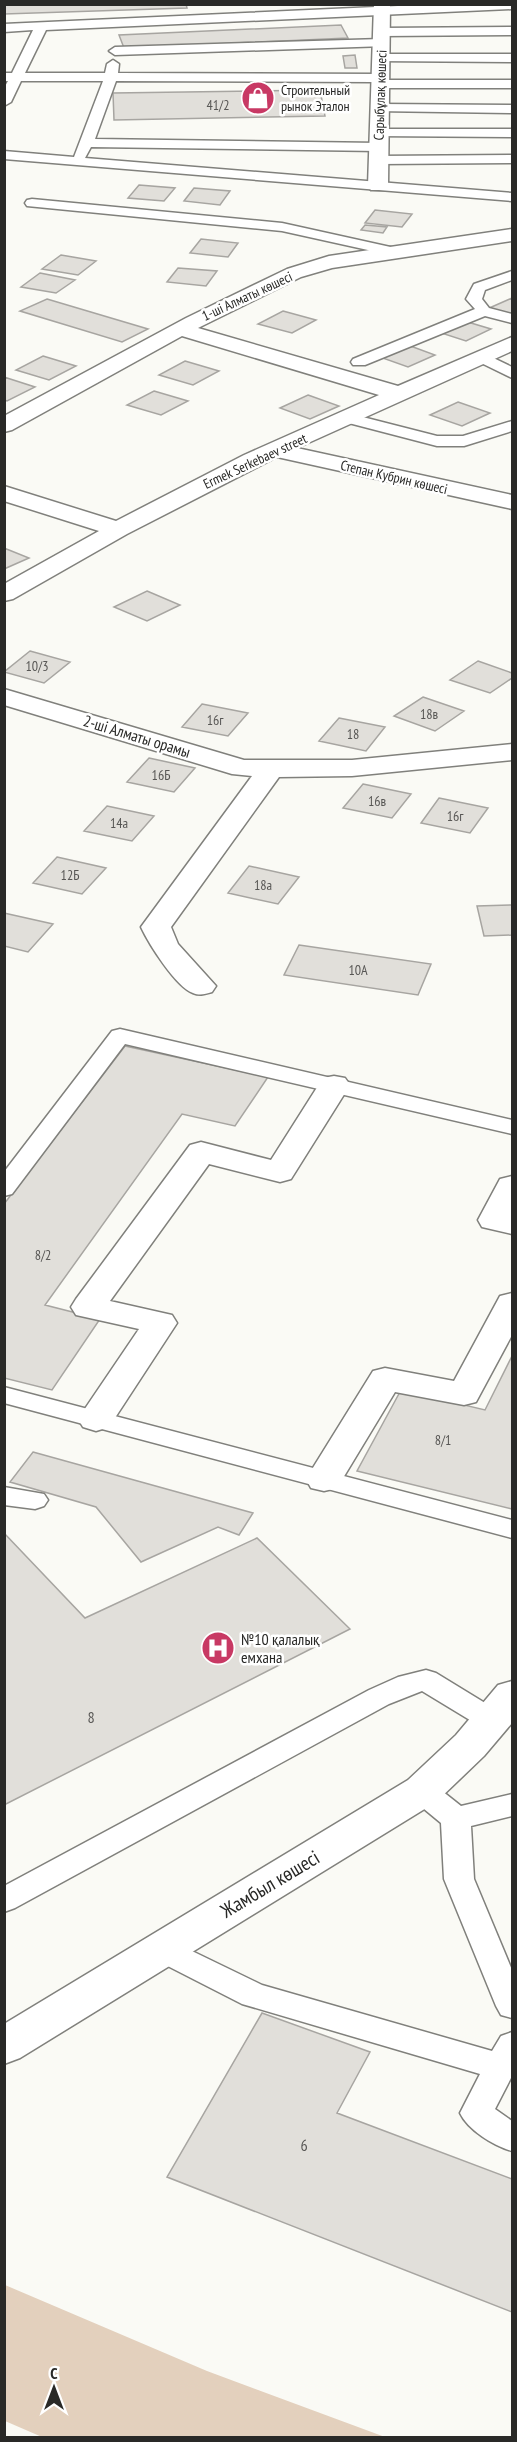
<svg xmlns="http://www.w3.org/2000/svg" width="517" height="2442" font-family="'PT Sans Narrow',sans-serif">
	<rect width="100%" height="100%" fill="#fafaf5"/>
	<path fill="#e3d0bd" d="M5,2285L207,2371L385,2437H42L5,2421Z"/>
	<path fill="#e1dfda" stroke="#a7a5a1" stroke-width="1.5" d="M4,4H186L187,8L4,14Z
		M341,25L348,38L124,48L119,35Z
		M355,55L357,68H345L343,56Z
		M320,90L325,116L114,120L113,93Z
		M139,185L175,188L164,201L128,198Z
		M194,188L230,191L220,205L184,201Z
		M375,210L412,214L402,227L365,223Z
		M365,225L387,227L383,233L361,230Z
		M201,239L238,243L228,257L190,253Z
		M61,255L96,261L78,275L42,269Z
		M178,268L217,271L206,286L167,282Z
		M40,273L75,280L56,293L21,287Z
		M512,298V318L487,309Z
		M47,299L148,329L122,342L20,311Z
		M283,311L316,320L292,333L258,324Z
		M461,320L491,329L466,341L435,331Z
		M405,344L435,355L408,367L377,356Z
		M43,356L76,366L49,380L16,370Z
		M185,361L219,371L193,385L159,375Z
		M4,377L35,387L7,401L4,400Z
		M154,391L188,401L161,415L127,405Z
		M308,395L339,406L310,419L280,408Z
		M458,402L490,413L462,426L430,415Z
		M4,548L29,558L4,569Z
		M147,591L180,605L147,621L114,607Z
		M30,651L70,662L44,683L4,672Z
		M478,661L512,673V678L490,693L450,680Z
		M423,697L464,711L435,731L394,716Z
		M202,704L248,713L228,736L182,727Z
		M339,718L385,727L366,751L319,741Z
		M149,758L195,768L174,792L127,782Z
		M363,784L411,794L392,818L343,808Z
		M439,798L488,808L470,833L421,823Z
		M107,806L154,816L132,841L84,831Z
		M57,857L106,868L82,894L33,883Z
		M249,866L299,877L278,904L228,893Z
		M512,905V935L484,936L477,906Z
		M4,913L53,924L28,952L4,946Z
		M299,945L431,964L418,995L284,975Z
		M125,1046L268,1077L235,1126L182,1114L45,1305L100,1319L52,1390L4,1378V1204Z
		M512,1356V1509L357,1471L401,1390L485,1410Z
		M33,1452L253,1513L239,1535L218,1527L141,1562L96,1507L10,1482Z
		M4,1533L85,1618L257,1538L350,1629L4,1805Z
		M262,2013L370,2052L337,2113L512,2179V2312L167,2177Z"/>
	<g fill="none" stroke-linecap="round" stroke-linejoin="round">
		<g stroke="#80807c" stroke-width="3">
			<path id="service" d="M442,4H512V9L46,30L25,73H105L107,64L113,60L119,64L118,73L380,74L385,75V80H512V88H380L375,87V82L116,81L95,139L379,143L386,147L379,151L91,147L85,158L512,193V201L4,159V151L74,157L103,81H21L11,102L4,106V88L8,81H4V73H12L33,30L4,32V24Z
				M512,27V35L382,36L376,32L382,28Z
				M382,39L388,43L386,46L115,55L109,51L115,47Z
				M381,54H512V62L377,61L375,58L377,55Z
				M380,104L512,105V113L375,111L373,108L375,105Z
				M379,129H512V137L374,136L372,133Z
				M512,155V163L379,164L372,160L379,156Z
				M32,199L282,223L395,248L402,252L395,256L282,231L27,206L25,203L27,200Z
				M512,271V280L485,290L482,299L489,308L512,314V323L485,316L365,365H353L351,362L353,359L475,309L466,299L474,284Z
				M481,352L512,367V378L475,360L473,357Z
				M347,413L437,436H463L512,421V431L464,446H437L341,421L339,418Z
				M120,1029L512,1120V1134L125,1044L12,1194L4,1196V1172L112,1031Z
				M4,1387L512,1520V1538L4,1403Z
				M4,1487L44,1494L48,1500L44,1506L35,1509L4,1505Z
				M426,1670L436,1673L503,1714L507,1721L503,1728L493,1731L483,1728L422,1691L389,1704L15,1908L4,1912V1886L369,1690L398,1677Z
				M422,1780L432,1783L461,1806L512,1794V1816L471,1826L474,1879L512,1970V2018L501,2015L496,2006L444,1879L441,1823L412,1799L407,1791L412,1783Z
				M163,1937L262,1985L492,2051L501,2036L512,2032V2076L495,2109L512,2121V2151C494,2146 468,2130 460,2113L480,2074L242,2004L152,1958L147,1949L152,1940Z"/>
		</g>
		<g stroke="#80807c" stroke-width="3">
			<path id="minor" d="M374,4H390L388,186L385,190H371L368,186Z
				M512,229V241L332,268L301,277L198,328L398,386L512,337V351L297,448L512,495V509L277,457L127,534L13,599L4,601V584L99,531L4,501V486L116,521L244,455L379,395L182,336L12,430L4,432V416L186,318L287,269L329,256Z
				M4,689L244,760H352L512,744V760L352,776L279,777L171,927L178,944L216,986L212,992C205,994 200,996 193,993C176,987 149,944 141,927L252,776L232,774L4,705Z
				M334,1076L345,1078L350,1085L291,1179L280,1182L209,1164L110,1301L172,1315L177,1323L109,1427L96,1431L83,1427L78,1419L139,1329L76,1315L71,1307L76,1299L190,1145L201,1142L271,1160L323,1078Z
				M512,1176V1234L482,1227L478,1220L500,1179Z
				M512,1293V1335L476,1402L464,1405L395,1392L337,1488L324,1491L311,1488L306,1479L373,1371L385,1368L454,1381L500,1296Z
				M512,1681V1723L484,1756L436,1802L20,2058L4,2064V2024L408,1780L456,1735L498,1685Z"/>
		</g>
		<use href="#service" fill="#fff" fill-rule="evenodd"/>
		<use href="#minor" fill="#fff" fill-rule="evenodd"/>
	</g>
	<defs>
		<g id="shop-disc" transform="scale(1.725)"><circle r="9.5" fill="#c83964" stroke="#fff"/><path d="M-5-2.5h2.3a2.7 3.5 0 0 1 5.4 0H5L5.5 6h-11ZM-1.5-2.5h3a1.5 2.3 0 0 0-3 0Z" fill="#fff"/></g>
		<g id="hospital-disc" transform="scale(1.725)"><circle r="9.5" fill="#c83964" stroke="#fff"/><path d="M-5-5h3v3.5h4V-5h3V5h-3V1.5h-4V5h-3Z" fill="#fff"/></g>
	</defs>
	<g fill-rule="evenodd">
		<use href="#shop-disc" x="258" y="98"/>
		<use href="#hospital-disc" x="218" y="1648"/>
	</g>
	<g text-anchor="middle" stroke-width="5" stroke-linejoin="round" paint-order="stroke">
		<g font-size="14" fill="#292927" stroke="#fff" text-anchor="start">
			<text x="281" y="95">Строительный<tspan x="281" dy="16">рынок Эталон</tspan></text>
		</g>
		<g font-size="14" fill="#292927" stroke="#fff">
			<text transform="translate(380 95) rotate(-88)" y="5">Сарыбұлақ көшесі</text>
			<text transform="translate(247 296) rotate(-25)" y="5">1-ші Алматы көшесі</text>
			<text transform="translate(255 461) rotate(-25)" y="5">Ermek Serkebaev street</text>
			<text transform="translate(394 477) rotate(13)" y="5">Степан Кубрин көшесі</text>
		</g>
		<g font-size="14" fill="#575654">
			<text x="218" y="110">41/2</text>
			<text x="37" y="671">10/3</text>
			<text x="429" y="719">18в</text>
			<text x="215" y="725">16г</text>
			<text x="353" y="739">18</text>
			<text x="161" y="780">16Б</text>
			<text x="377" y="806">16в</text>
			<text x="455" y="821">16г</text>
			<text x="119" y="828">14а</text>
			<text x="70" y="880">12Б</text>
			<text x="263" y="890">18а</text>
			<text x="358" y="975">10А</text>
			<text x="43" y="1260">8/2</text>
			<text x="443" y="1445">8/1</text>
		</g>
		<g font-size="16" fill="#292927" stroke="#fff">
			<text transform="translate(137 736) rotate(17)" y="6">2-ші Алматы орамы</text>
		</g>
		<g font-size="16" fill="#292927" stroke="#fff" text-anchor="start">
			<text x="241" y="1645">№10 қалалық<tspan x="241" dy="18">емхана</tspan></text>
		</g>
		<g font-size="16" fill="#575654">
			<text x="91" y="1723">8</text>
			<text x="304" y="2151">6</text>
		</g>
		<g font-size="20" fill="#292927" stroke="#fff">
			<text transform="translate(270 1884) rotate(-31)" y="7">Жамбыл көшесі</text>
		</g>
	</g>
	<rect width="517" height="2442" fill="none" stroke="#292927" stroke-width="12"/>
	<g transform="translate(54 2388)" stroke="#ffffff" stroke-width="4.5" paint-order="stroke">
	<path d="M0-4.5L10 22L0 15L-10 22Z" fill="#292927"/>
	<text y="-9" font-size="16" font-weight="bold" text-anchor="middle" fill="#292927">С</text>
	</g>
</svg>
